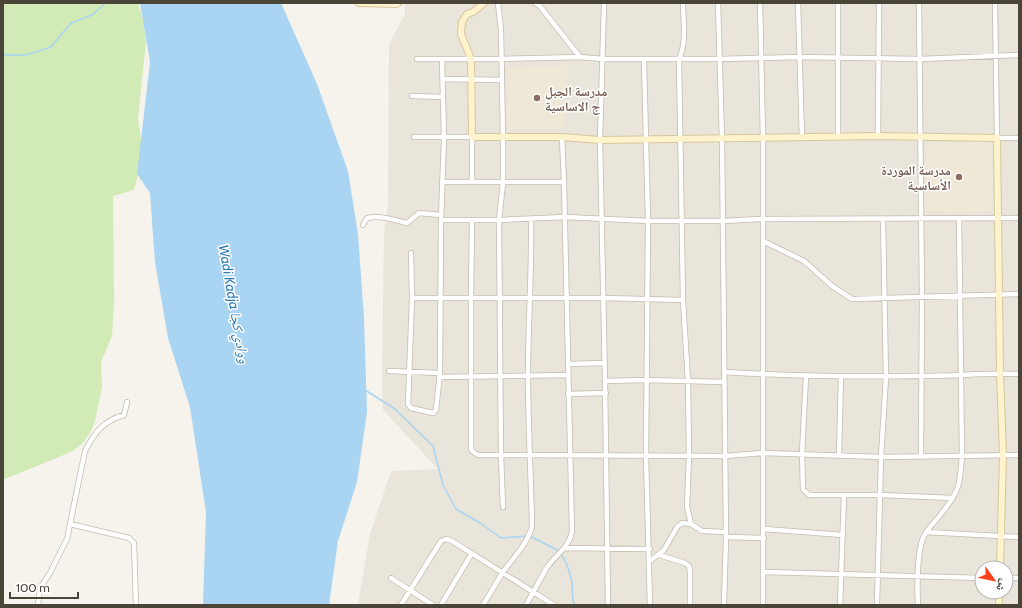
<svg xmlns="http://www.w3.org/2000/svg" width="1022" height="608" font-family="Cabin,'Noto Naskh Arabic',sans-serif">
	<rect width="100%" height="100%" fill="#f6f3ec"/>
	<path fill="#eae5da" fill-rule="evenodd" d="M405,3H1019V605H358L370,534L391,471L438,469L383,410L382,378L384,234L388,205L389,44L405,14ZM982,568H1006V592H982Z"/>
	<path fill="#efe8d6" d="M568,65L564,129H507L508,68Z
		M991,141V211L925,212L927,143Z"/>
	<path fill="#d2eab5" d="M3,3H138L143,20L146,42L138,118L143,154L134,190L113,196L114,300L112,336L101,362L102,387L95,421L92,429L84,442L73,451L3,480Z"/>
	<path fill="#a9d4f2" d="M140,3H281L317,84L348,171L358,234L364,318L367,412L357,482L338,541L329,605H203L206,512L190,407L168,338L155,262L150,193L137,174L150,62Z"/>
	<g fill="none" stroke-linecap="round" stroke-linejoin="round">
		<path stroke="#a9d4f2" stroke-width="1.5" d="M3,55H26L51,47L71,23L92,15L106,3
			M365,390L395,409L433,446L443,485L456,509L480,523L501,538L527,536
			M530,536L559,551
			M561,554C567,563 570,572 572,583C573,590 571,599 575,605"/>
		<g stroke="#c2bbae" stroke-width="6">
			<path id="minor" d="M498,3L501,30L503,137V183L499,220L501,456L503,507
				M535,3L539,5L580,57
				M604,3L600,140L605,381L608,605
				M683,3C683,21 687,42 679,59L683,300L688,381L689,456L687,507L691,524
				M718,3L722,139L726,537L724,605
				M760,3L763,138V605
				M798,3L802,138
				M838,3V137
				M919,3L922,296L921,456
				M995,3L997,138H1019
				M417,59H502L580,57L603,59H719L799,57L920,59L1019,55
				M644,59L648,221L646,456L650,605
				M443,79L502,80
				M412,96L443,97
				M878,136L879,3
				M414,137H472V182
				M442,182H564
				M441,220H499L565,217L648,221H723L760,219L1019,218
				M472,221L471,298V448L472,451L478,455L725,456L763,453L881,457L1019,455
				M363,225L367,218C381,215 394,220 407,223L419,213L441,215
				M763,241L804,261L832,286L852,299L1019,294
				M411,253L412,298L408,404L411,408L433,413L436,410L440,373L441,220L444,137L442,59
				M412,298H603L683,300
				M568,364L605,363
				M389,371L440,373
				M724,372C789,376 854,377 919,376C952,376 985,373 1019,374
				M806,376L802,454L803,489L809,495H880L953,498
				M439,377L568,375
				M605,381L646,380L724,382
				M568,394L606,393
				M839,455L841,376
				M70,524L129,538L134,543L136,605
				M764,529L843,535
				M926,532L1019,537
				M726,537L764,538
				M564,548L650,549
				M659,555L685,563L689,566L690,571V605
				M650,561L664,550L677,527L682,523L691,524L702,531L726,532
				M764,572L982,578
				M391,578L433,605
				M1006,578H1019
				M38,605L40,588L50,573L67,539L85,451C95,432 103,421 124,415L127,402
				M401,605L441,541L446,539L452,541L554,605
				M441,605L472,553
				M483,605C490,594 496,583 503,572C512,559 529,542 532,526C531,476 528,425 528,374C528,322 532,271 531,219
				M526,605C533,593 539,581 546,569C554,556 569,548 572,532L564,182L562,137
				M840,605L844,495
				M877,605L881,457L886,377L883,219
				M918,605C917,588 917,553 923,538C927,529 935,522 941,514C960,491 960,484 962,455L959,218"/>
		</g>
		<g stroke="#d6c79b" stroke-width="8">
			<path id="secondary" d="M359,3L396,4L398,3
				M484,3L473,12L467,14L462,22L461,34L471,59L472,137H562L600,140L878,136L997,138L1000,373L1003,455L1000,568
				M999,605V592"/>
		</g>
		<use href="#minor" stroke="#fff" stroke-width="4.5"/>
		<use href="#secondary" stroke="#fff3cd" stroke-width="6"/>
	</g>
	<g fill="#8d6e63" stroke="#fff" stroke-width="1.5">
		<circle cx="537" cy="98" r="4"/>
		<circle cx="959" cy="177" r="4"/>
	</g>
	<g text-anchor="middle" stroke-width="3" stroke-linejoin="round" paint-order="stroke">
		<g font-size="13" font-weight="bold" fill="#785e54" stroke="#fff" text-anchor="start">
			<text x="545" y="96">مدرسة الجبل<tspan x="545" dy="15">ج الاساسية</tspan></text>
			<text x="951" y="175" text-anchor="end">مدرسة الموردة<tspan x="951" dy="15">الأساسية</tspan></text>
		</g>
		<g font-size="14" font-style="italic" fill="#2e7ab2" stroke="#fff">
			<text transform="translate(234 304) rotate(80)" y="5">Wadi Kadja ووادي كجا</text>
		</g>
	</g>
	<rect width="1022" height="608" fill="none" stroke="#4b4439" stroke-width="8"/>
	<g transform="translate(994 580) rotate(123)"><circle r="19" fill="#ffffff" stroke="#b7b4b0"/>
	<path d="M0-3L7 15L0 10L-7 15Z" fill="#fc3f1d"/>
	<text y="-6" font-size="11" font-weight="bold" text-anchor="middle" fill="#4b4439">ش</text>
	</g>
	<path d="M10 592v6h68v-6" fill="none" stroke="#4b4439" stroke-width="2"/>
	<text x="16" y="592" font-size="12" fill="#4b4439" stroke="#ffffff" stroke-width="3" paint-order="stroke">100 m</text>
</svg>
